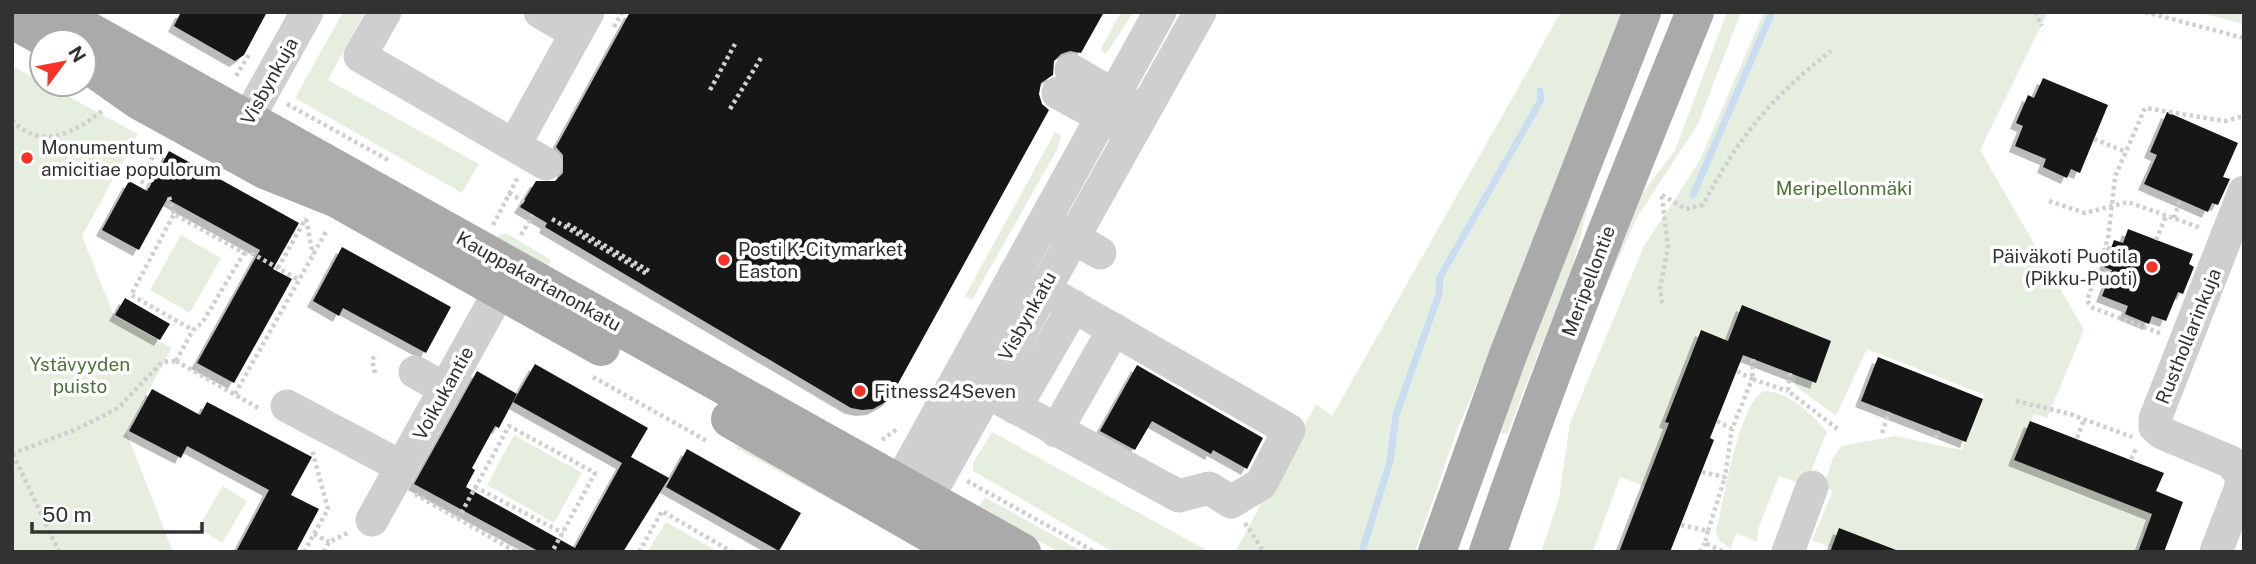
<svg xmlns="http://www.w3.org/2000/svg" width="2256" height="564" font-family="'Public Sans',sans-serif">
	<defs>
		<filter id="shadow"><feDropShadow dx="-6" dy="6" stdDeviation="0" flood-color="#0004"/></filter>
	</defs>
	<rect width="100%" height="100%" fill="#fff"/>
	<path fill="#e6efdf" d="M343,12H365L328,80L479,164L462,193L295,98Z
		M1121,12H1134L1106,54L1100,50Z
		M1561,12H1624L1523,275L1457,430L1415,552H1235L1316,404L1332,416Z
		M1727,12H1741L1698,124L1636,219L1602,296L1642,194L1675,150Z
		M1764,12H2048L1980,150L2084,330L2047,418L2034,414L2014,460L2152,513L2138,552H1872L1839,529L1832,548L1812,540L1833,491L1824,487L1832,460L1841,446L1895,436L1962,450L1985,395L1867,349L1836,416L1794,385L1797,376L1816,383L1831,341L1742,305L1728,341L1700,331L1665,421L1669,423L1645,486L1620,477L1593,552H1541L1559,498L1570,423L1644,246L1699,162Z
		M2196,12H2244V24Z
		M12,66L138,134L82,236L114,316L172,348L126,431L173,552H12Z
		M1055,132L1061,135L1058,148L972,300L965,296Z
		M1593,188L1573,265L1507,434H1501L1516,378Z
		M506,233L551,260L545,276L493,246L498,236Z
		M181,235L221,258L190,313L150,290Z
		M1763,391C1789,391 1811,413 1827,432L1805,485L1779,476L1758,529L1757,542L1737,533L1730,549L1718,539L1716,530C1725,497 1737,409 1763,391Z
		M992,432L1210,552H1113L973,471V463Z
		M514,435L582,473L554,523L487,485Z
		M739,440L840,496L837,503L736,448Z
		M223,486L247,501L222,543L198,528Z
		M985,497L1083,552H1058L979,506Z
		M666,522L719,552H647Z"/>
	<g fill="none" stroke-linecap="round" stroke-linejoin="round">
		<path stroke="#cadcf0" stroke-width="7" d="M1693,195L1772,12
			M1362,552L1390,461L1396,415L1439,294L1440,277L1541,100L1540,91"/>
	</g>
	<path fill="#191919" filter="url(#shadow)" d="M181,12H267L244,55L235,61L174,26Z
		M630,12H1104L1081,53L1070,51L1061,54L1054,61L1053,75L1041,83L1039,94L1042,104L1049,110L889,400L873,409L862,410L851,408L545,227L547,223L520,207L536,181H555L563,173V155L556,147Z
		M2043,78L2108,105L2080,173L2071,169L2067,178L2043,167L2046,159L2015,146L2023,126L2016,123L2028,95L2034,98Z
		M2167,112L2238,143L2223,177L2230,179L2218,205L2212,203L2208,212L2144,184L2157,155L2150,152Z
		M169,151L299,223L273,269L292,279L234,383L197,363L260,250L167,199L139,250L102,230L129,181L147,191Z
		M2128,229L2193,254L2189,264L2194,267L2183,294L2178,292L2166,321L2152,316L2149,324L2125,314L2128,306L2102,296L2112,270L2104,267L2114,240L2123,243Z
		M342,247L451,307L426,353L343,308L339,316L313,301Z
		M125,298L170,324L160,340L115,315Z
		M1742,305L1831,341L1816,383L1743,355L1710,438L1714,440L1670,552H1619L1669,423L1665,422L1701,330L1728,341Z
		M1878,357L1983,399L1966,442L1861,401Z
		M535,364L648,428L631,457L669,478L623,552H540L414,484L477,371L517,394L499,428L495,426L472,468L475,470L466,487L575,548L622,463L513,402Z
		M1137,365L1263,438L1247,469L1213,450L1211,454L1152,421L1135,450L1100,431Z
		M152,389L200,415L207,402L312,457L291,495L319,509L296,552H236L269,490L187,446L181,458L129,431Z
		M2030,421L2164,473L2156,491L2183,502L2164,552H2138L2152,514L2014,460Z
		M687,449L801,513L779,551L666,487Z
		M1839,528L1896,550V552H1830Z"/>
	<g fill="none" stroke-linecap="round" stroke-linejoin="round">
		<path stroke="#cfcfcf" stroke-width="4.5" stroke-dasharray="3.5 3.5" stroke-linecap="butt" d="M2035,12L2042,26
			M2145,12L2244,38
			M614,27L622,12
			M236,76L250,53
			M710,90L735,44
			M287,104L390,161
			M730,109L761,58
			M12,120C41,151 74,133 102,111
			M2094,139L2126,152
			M150,186L140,181L160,143
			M509,193L524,202
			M1662,195L1686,209L1703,205C1738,138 1770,98 1831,51
			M1662,196L1668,247L1660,289L1663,307
			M169,197L174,214
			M2049,201L2085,213L2128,202L2201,228
			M2174,218L2180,199
			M306,219L313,255
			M552,219L647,274
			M567,224L651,272
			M493,225L518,177
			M521,235L533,215
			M2156,240L2166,216
			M244,253L253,254L299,280
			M278,268L306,218
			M2160,333L2093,308L2087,301L2108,239L2115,177L2145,108L2225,121L2244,116
			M1753,359L1752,379L1788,391
			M176,361L260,409
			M176,361L193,330L202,323L244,253L174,214L131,295L193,330
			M375,373L372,360L376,353
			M1790,373L1788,391L1839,430
			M593,377L707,441
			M235,394L327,230
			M2016,401L2070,414L2132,437
			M1717,421L1732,429L1752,379L1737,371
			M1882,433L1889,412
			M1935,438L1939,431
			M2077,438L2084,420
			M882,440L897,429
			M12,454L77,429L118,408L162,362L176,361
			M13,454L59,552
			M2131,459L2137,447
			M1702,472L1725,477L1732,429
			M967,481L1095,552
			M475,487L563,533
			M415,494L516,552
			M458,519L509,426L595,473L552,552
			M1245,523L1264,552
			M1681,525L1708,531L1725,477
			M1708,531L1705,543L1724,552
			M314,534L329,542
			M304,552L328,509L312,450
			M324,552L329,542L350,532
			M639,552L662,511L732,552
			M1700,552L1705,543"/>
		<path stroke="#cfcfcf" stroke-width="33" d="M385,12L360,56L546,164
			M540,12L576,33
			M1071,70L1131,105
			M1058,93L1121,127
			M235,142L307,12
			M515,144L588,12
			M1053,226L1100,253
			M415,372L445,389
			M985,391L1179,496L1209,488L1231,502L1261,484L1289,430L1015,273
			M287,406L402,467
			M1015,408L1074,306
			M1056,431L1114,329
			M900,507L899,484L1160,12
			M905,513L927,499L1200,12
			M372,520L512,269
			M1788,552L1812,487
			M2216,552L2241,487V475L2231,462L2162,433L2155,427V419L2244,192"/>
		<path stroke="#aaa" stroke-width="38" d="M55,12L1022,552
			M12,20L53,42
			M84,62L138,100L265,170L335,198L601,347
			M730,419L962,552
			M1437,552L1508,355L1642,12
			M1488,552C1550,370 1622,191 1695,12"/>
	</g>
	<g fill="#f53427" stroke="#fff" stroke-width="2.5">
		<circle cx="27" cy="158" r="7"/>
		<circle cx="724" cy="260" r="7"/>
		<circle cx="2152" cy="267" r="7"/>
		<circle cx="860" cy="391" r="7"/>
	</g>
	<g text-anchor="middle" stroke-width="7" stroke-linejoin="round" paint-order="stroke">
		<g font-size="19" fill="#323232" stroke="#fff">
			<text transform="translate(269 81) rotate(-61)" y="7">Visbynkuja</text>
			<text transform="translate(539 281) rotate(29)" y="7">Kauppakartanonkatu</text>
			<text transform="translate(1588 281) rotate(-69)" y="7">Meripellontie</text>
			<text transform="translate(1027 316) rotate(-61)" y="7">Visbynkatu</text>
			<text transform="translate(2188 336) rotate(-68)" y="7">Rusthollarinkuja</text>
			<text transform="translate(443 393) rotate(-61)" y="7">Voikukantie</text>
		</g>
		<g font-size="19" fill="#323232" stroke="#fff" text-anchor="start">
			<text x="41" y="154">Monumentum<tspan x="41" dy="22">amicitiae populorum</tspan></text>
			<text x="738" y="256">Posti K-Citymarket<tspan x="738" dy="22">Easton</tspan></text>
			<text x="2138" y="263" text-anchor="end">Päiväkoti Puotila<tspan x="2138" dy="22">(Pikku-Puoti)</tspan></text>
			<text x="874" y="398">Fitness24Seven</text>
		</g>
		<g font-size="19" fill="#4d733a" stroke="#fff">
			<text x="1844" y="195">Meripellonmäki</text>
			<text x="80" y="371">Ystävyyden<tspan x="80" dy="22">puisto</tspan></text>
		</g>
	</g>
	<rect width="2256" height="564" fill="none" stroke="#323232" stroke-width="28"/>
	<g transform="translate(63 63) rotate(58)"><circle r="33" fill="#ffffff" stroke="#adadad" stroke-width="2"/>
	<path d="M0-5L12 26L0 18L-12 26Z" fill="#f53427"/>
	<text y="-10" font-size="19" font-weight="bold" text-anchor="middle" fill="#323232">N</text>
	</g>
	<path d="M32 522v10h170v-10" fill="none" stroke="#323232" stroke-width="3.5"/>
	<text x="42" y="522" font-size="21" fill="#323232" stroke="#ffffff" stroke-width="5" paint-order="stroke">50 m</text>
</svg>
